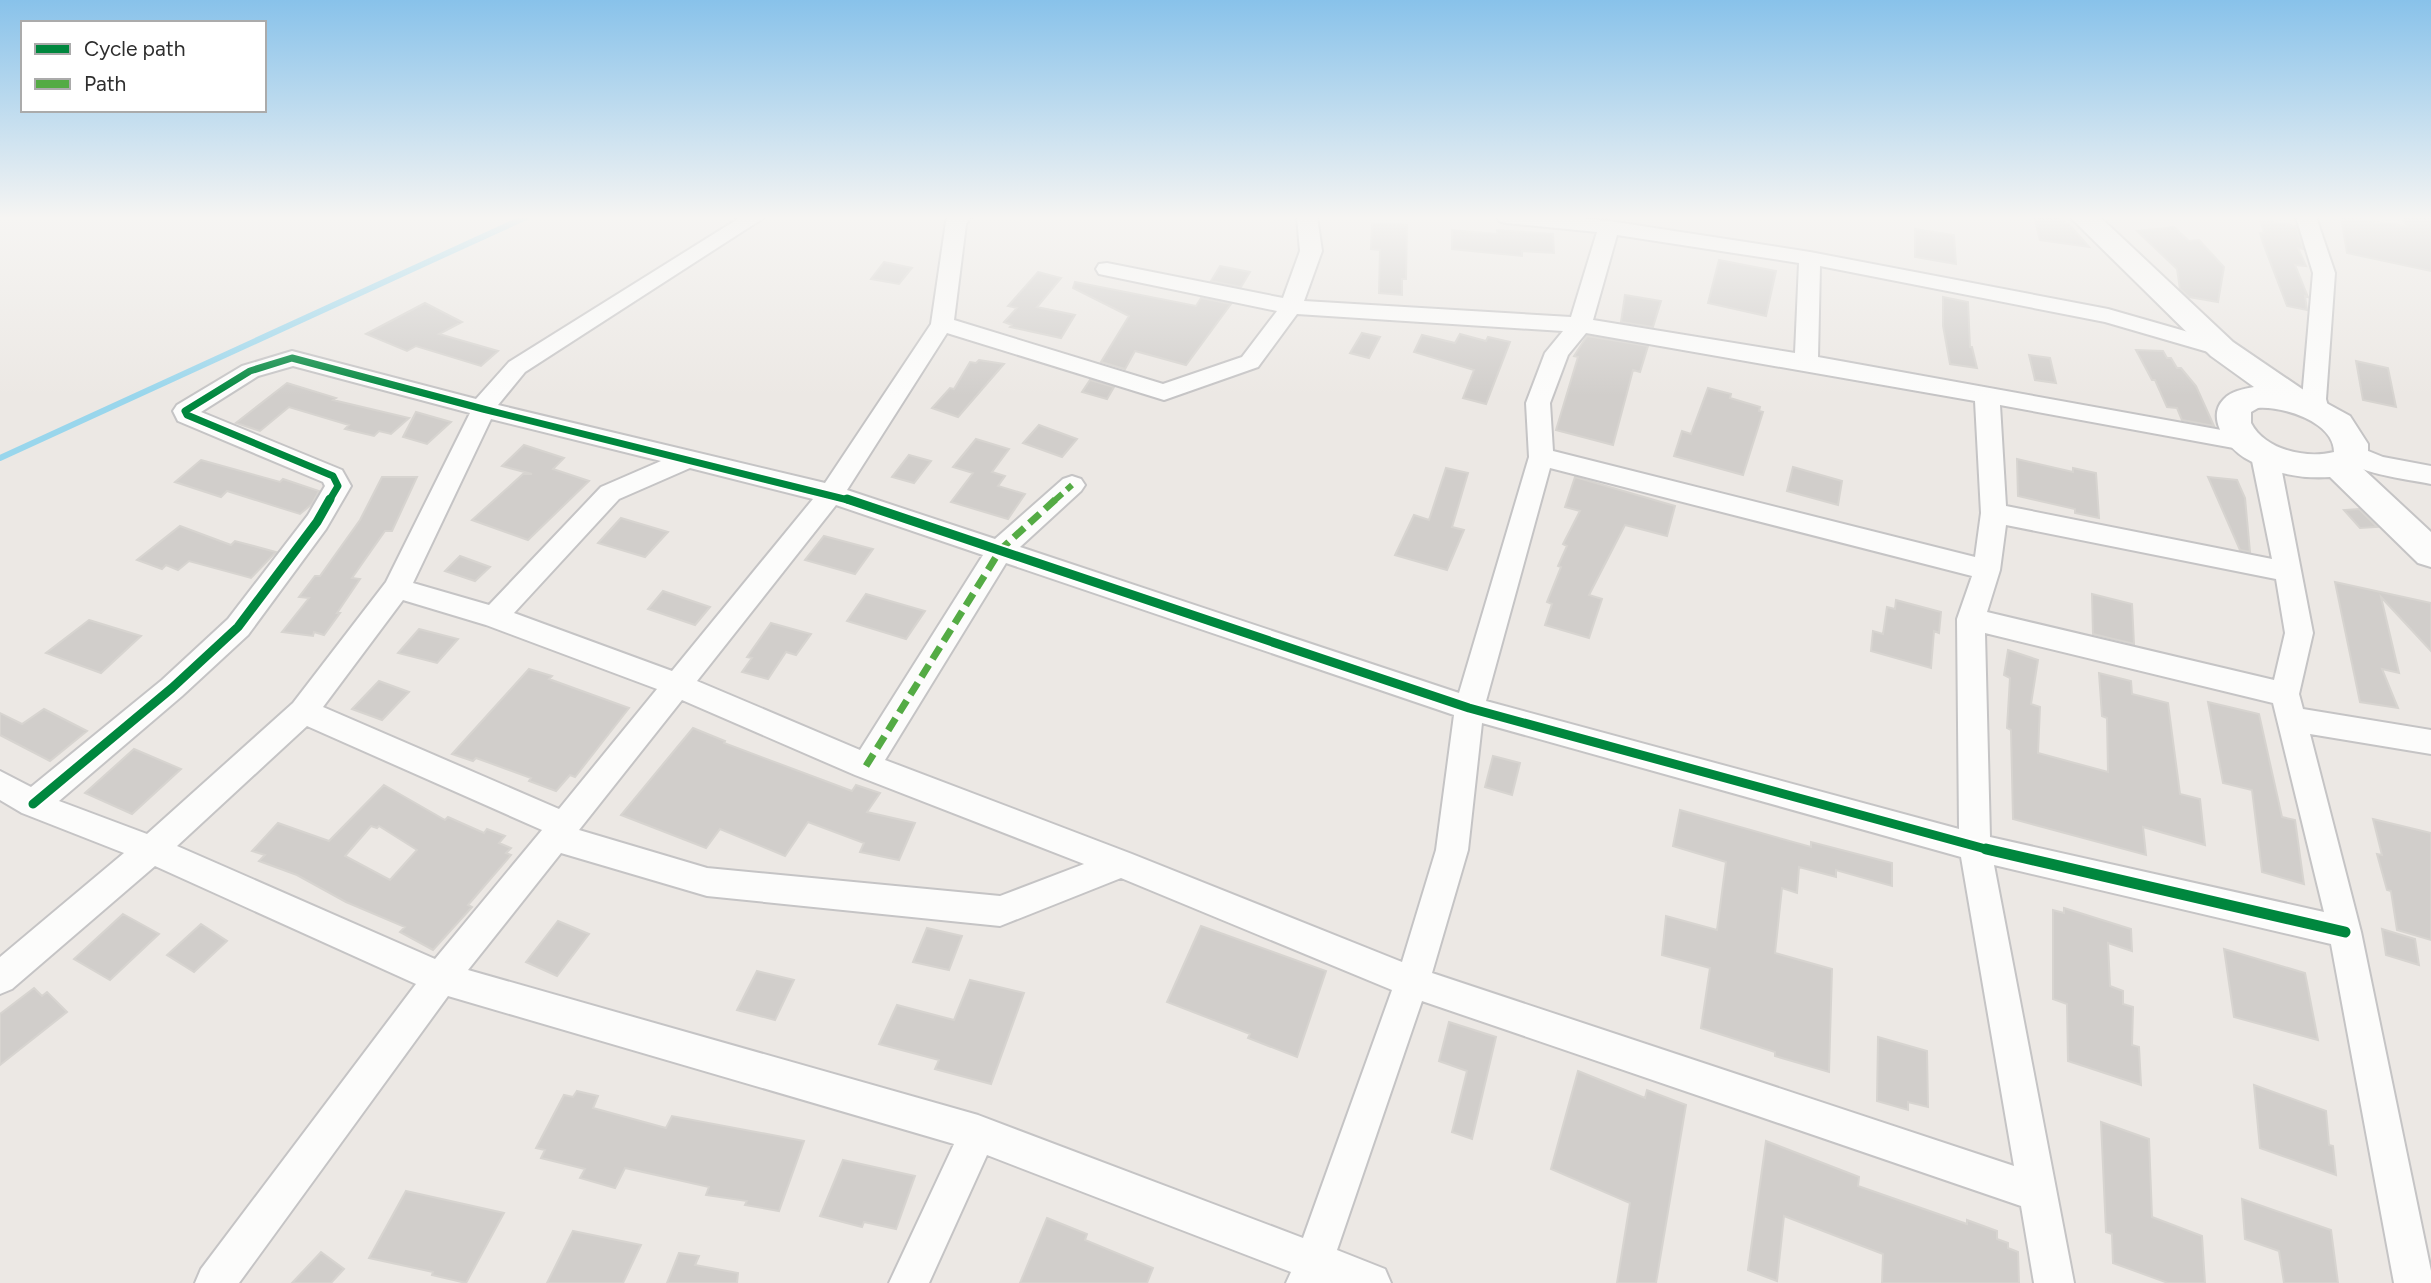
<svg xmlns="http://www.w3.org/2000/svg" width="2431" height="1283" font-family="Figtree,sans-serif">
	<rect width="100%" height="100%" fill="#ece8e4"/>
	<g fill="none" stroke-linecap="round" stroke-linejoin="round">
		<path stroke="#99d6ec" stroke-width="6" d="M0,458L526,217"/>
	</g>
	<path fill="#d1cecb" stroke="#d7d4d0" stroke-width="2" fill-rule="evenodd" d="M2034,217H2056L2070,225L2089,247L2040,240Z
		M2341,217L2406,226L2403,217L2431,219V271L2347,253Z
		M2260,220L2296,226L2303,249L2298,248L2306,266L2295,265L2308,297L2305,296L2307,310L2287,306L2263,243L2260,233H2264Z
		M1372,223L1407,225L1406,279H1402V295L1379,293L1380,250L1371,249Z
		M2174,227L2189,241L2199,240L2224,267L2218,302L2189,297L2180,289L2177,269L2137,231Z
		M1915,229L1954,235L1956,264L1915,257Z
		M1452,230L1497,234V230L1553,234L1554,253L1522,251V256L1452,249Z
		M1719,260L1776,271L1766,316L1708,303Z
		M884,262L912,268L899,284L871,279Z
		M1220,266L1250,272L1241,287L1211,281Z
		M1038,272L1061,278L1037,307L1075,315L1061,338L1010,327L1012,325L1004,322L1017,308L1008,306Z
		M1075,282L1196,306L1201,298L1231,304L1186,365L1135,351L1125,369L1101,362L1129,316L1073,288Z
		M1625,295L1661,301L1653,327L1621,322Z
		M1943,297L1968,302L1970,347H1972L1977,368L1950,364L1943,326Z
		M425,303L462,322L439,334L498,351L481,366L416,346L407,351L366,334Z
		M1362,333L1380,337L1369,358L1350,353Z
		M1460,334L1486,341L1488,337L1510,342L1486,404L1463,398L1474,370L1414,352L1422,335L1455,343Z
		M1587,336L1648,346L1640,372L1633,370L1613,445L1556,430L1578,357L1574,356Z
		M2136,350L2163,351L2167,358H2171L2177,368H2181L2196,386L2214,426L2182,420L2177,408L2167,407L2155,380H2152Z
		M2029,355L2050,358L2056,383L2035,380Z
		M979,360L1004,364L958,417L932,408L950,388L954,389L970,362L976,363Z
		M2356,361L2388,368L2396,407L2363,400Z
		M1090,380L1114,387L1107,399L1082,392Z
		M287,383L336,398L333,400L409,418L391,434L379,431L374,436L345,429L349,425L289,407L260,431L236,423Z
		M1708,388L1731,394L1730,398L1760,407L1759,411L1763,412L1743,475L1674,456L1682,431L1691,434Z
		M416,412L451,422L427,444L403,437Z
		M1039,425L1077,439L1062,457L1023,443Z
		M976,439L1009,449L992,472L1005,476L998,486L1025,494L1008,519L951,502L973,473L953,467Z
		M524,445L564,458L553,469L589,481L528,540L472,520L523,474H532L502,466Z
		M909,455L931,461L914,483L892,477Z
		M2017,459L2073,472V468L2096,473L2099,518L2075,513V509L2018,496Z
		M201,460L280,482L283,479L319,491L312,504L300,514L227,491L221,497L175,482Z
		M1793,467L1842,481L1838,505L1787,491Z
		M1446,468L1468,473L1452,527L1464,530L1447,570L1395,555L1414,515L1429,520Z
		M382,477H417L392,531H385L352,578L360,579L337,613H340L324,635L314,632L313,636L282,632L309,598L299,597L315,576H320L360,520Z
		M1575,477L1675,506L1667,536L1625,525L1589,595L1602,599L1589,638L1545,625L1552,604L1547,602L1561,567L1558,566L1567,546L1563,544L1580,511L1565,507Z
		M2208,477L2237,480L2245,498L2250,552L2240,550Z
		M2359,509L2377,527L2360,528L2344,510Z
		M621,518L668,532L645,557L598,543Z
		M180,526L231,545L235,541L276,552L251,578L189,561L178,570L166,565L162,569L137,560Z
		M824,536L873,549L855,574L805,560Z
		M460,556L490,567L475,581L445,571Z
		M2335,582L2431,603V651L2381,597L2399,673L2382,669L2398,708L2360,702Z
		M663,591L710,607L695,625L648,609Z
		M866,594L925,611L906,639L847,621Z
		M2092,594L2132,604L2134,644L2093,634Z
		M1896,600L1941,612L1939,633L1934,631L1931,668L1871,651L1873,631L1883,634L1887,607L1895,609Z
		M89,620L141,636L101,673L46,653Z
		M771,623L811,634L796,655L786,652L768,679L742,672L752,658L747,657Z
		M419,629L458,639L437,663L398,653Z
		M2008,650L2038,660L2031,704L2040,707L2038,753L2108,772L2107,718L2102,716L2099,673L2131,681L2132,694L2168,703L2180,794L2200,799L2205,845L2143,827L2146,855L2013,819L2011,730L2007,728L2010,678L2004,675Z
		M529,669L552,676L549,679L629,708L575,777L570,775L556,791L529,781L531,778L476,758L473,761L452,754Z
		M379,681L409,692L382,720L352,709Z
		M2208,702L2259,714L2282,817L2295,820L2304,884L2262,872L2252,790L2223,783Z
		M44,709L87,731L50,761L0,735V713L22,724Z
		M693,728L725,741L724,743L852,791L856,785L880,793L867,812L915,823L899,860L860,852L864,843L808,822L785,856L720,829L706,848L621,815Z
		M134,749L181,769L132,814L85,793Z
		M1493,756L1520,763L1512,795L1485,787Z
		M384,785L445,820L448,817L484,833L487,829L505,836L499,843L511,848L506,853L511,855L468,905L472,907L433,950L400,932L405,927L346,902L297,875L259,861L265,855L252,851L278,823L329,841ZM371,826L377,828L379,826L417,850L390,880L345,856Z
		M1680,810L1811,847V842L1892,863V886L1836,870V877L1799,867L1797,893L1782,888L1775,953L1832,969L1829,1072L1775,1056V1052L1701,1028L1710,968L1662,955L1666,916L1717,930L1726,862L1673,846Z
		M2373,819L2431,833V940L2397,930L2391,891L2387,890L2377,854L2382,855Z
		M2064,908L2131,929L2132,951L2108,943L2110,986L2123,991V1004L2133,1007L2132,1045L2139,1047L2141,1085L2068,1061L2067,1004L2053,999V910L2064,913Z
		M123,914L159,934L110,980L74,959Z
		M558,921L589,934L557,976L526,962Z
		M201,924L227,941L194,972L167,955Z
		M1201,926L1326,971L1297,1057L1248,1038L1250,1034L1167,1002Z
		M927,928L962,936L949,970L913,962Z
		M2382,929L2415,939L2419,965L2386,955Z
		M2224,949L2305,973L2318,1040L2234,1017Z
		M757,971L794,980L775,1020L737,1010Z
		M970,980L1024,993L991,1084L935,1069L939,1060L879,1044L897,1005L954,1020Z
		M34,988L42,996L47,992L67,1012L0,1065V1014Z
		M1449,1022L1496,1037L1472,1139L1452,1132L1467,1071L1439,1061Z
		M1878,1037L1927,1051L1928,1107L1908,1102V1110L1877,1101Z
		M1578,1071L1645,1098L1647,1090L1686,1105L1656,1283H1617L1630,1203L1551,1169Z
		M2254,1085L2326,1111L2329,1145L2333,1146L2336,1175L2260,1148Z
		M577,1091L598,1096L593,1108L666,1128L672,1116L804,1141L779,1211L745,1205L747,1201L706,1195L709,1187L625,1168L615,1188L580,1178L585,1169L541,1158L545,1150L536,1148L564,1095L573,1097Z
		M2101,1122L2149,1139L2152,1217L2202,1236L2205,1283H2168L2113,1263L2112,1234L2106,1232Z
		M1766,1141L1859,1177L1858,1186L1967,1224V1220L1997,1231V1239L2008,1243V1248L2018,1252L2019,1283H1882L1883,1254L1784,1216L1777,1281L1748,1270Z
		M843,1160L915,1176L896,1229L864,1222L862,1227L820,1216Z
		M406,1191L504,1213L466,1283L432,1275L433,1272L369,1258Z
		M2242,1199L2331,1230L2338,1283H2284L2279,1251L2245,1239Z
		M1047,1218L1087,1234L1085,1240L1153,1268L1147,1283H1020Z
		M573,1231L641,1245L623,1283H547Z
		M321,1252L344,1269L331,1283H292Z
		M679,1253L699,1256L695,1265L738,1273L737,1283H667Z"/>
	<g fill="none" stroke-linecap="round" stroke-linejoin="round">
		<g stroke="#c5c4c5" stroke-width="4">
			<path id="street" d="M741,217H765L525,372L498,405L825,483L931,324L946,222L949,217H971L966,224L954,320L1163,384L1242,357L1277,311L1099,274L1096,269L1099,264L1107,263L1283,298L1300,251L1297,217H1317L1322,251L1304,301L1571,317L1597,232L1506,223L1499,221L1496,217H1568L1609,221L1810,252L2108,309L2230,344L2233,349L2230,354L2222,356L2105,322L1820,266L1818,357L2249,435L2258,437L2261,444L2271,446L2282,472L2313,633L2299,694L2303,709L2431,730V754L2310,734L2361,932L2431,1271V1283H2394L2331,944L1994,865L2074,1283H2034L2021,1206L1422,1001L1337,1250L1385,1269L1391,1283H1286L1291,1272L987,1155L929,1283H889L954,1144L448,996L239,1283H195L201,1269L416,984L155,866L12,989L0,994V957L124,853L22,813L0,800V771L31,787L162,680L228,619L308,515L325,486L323,482L178,421L173,411L177,405L242,366L292,351L476,399L509,362ZM1617,235L1799,263L1795,353L1593,320ZM1297,314L1563,331L1545,353L1526,403L1529,457L1459,693L1020,547L1081,491L1085,485L1081,479L1072,476L1063,479L995,539L847,490L947,333L1164,400L1258,367ZM1586,333L1975,401L1981,513L1975,557L1553,451L1550,403L1568,355ZM293,366L470,413L386,582L293,703L147,834L59,801L182,696L248,635L326,529L351,486L342,470L201,412L258,376ZM2000,405L2250,451L2272,559L2006,506ZM491,419L661,461L601,487L489,605L413,583ZM690,468L813,499L672,671L514,613L619,499ZM1550,468L1972,576L1957,619L1959,829L1486,701ZM836,505L983,555L860,750L697,681ZM2006,525L2276,579L2285,633L2274,680L1987,612L2000,570ZM1006,563L1454,715L1436,850L1402,962L1132,854L885,760ZM403,600L486,625L657,689L559,809L323,707ZM1985,633L2273,703L2324,912L1990,837ZM682,700L855,775L1084,864L1000,896L707,868L579,830ZM1482,723L1961,857L2014,1166L1432,973L1468,850ZM307,726L542,830L435,959L177,846ZM561,853L707,896L1000,926L1121,878L1392,990L1303,1238L978,1115L468,970Z
				M2296,217H2316L2335,273L2326,399L2329,410L2325,416L2317,418L2309,416L2302,399L2313,273Z
				M2351,444L2383,457L2431,466V484C2408,479 2351,474 2339,453L2342,447Z"/>
		</g>
		<g stroke="#c5c4c5" stroke-width="4">
			<path id="secondary" d="M2070,217H2100L2233,342L2308,393L2350,416L2368,444V453L2360,466L2431,532V567L2418,563L2330,477C2301,479 2270,473 2245,458C2228,448 2205,418 2224,399C2231,391 2244,389 2254,387L2211,356ZM2258,408C2283,406 2334,422 2334,452C2306,459 2265,450 2251,423V412Z"/>
		</g>
		<use href="#street" fill="#fcfcfb" fill-rule="evenodd"/>
		<use href="#secondary" fill="#fcfcfb" fill-rule="evenodd"/>
		<path stroke="#54ab44" stroke-width="6" stroke-dasharray="11 6" stroke-linecap="butt" d="M1054,501L1072,485"/>
		<path stroke="#54ab44" stroke-width="7" stroke-dasharray="14 7" stroke-linecap="butt" d="M866,766L1001,549L1056,499"/>
		<g stroke="#fff" stroke-width="10">
			<path id="cycleway-far2" d="M329,501L338,486L333,476L187,415L185,411L250,371L292,358L483,409L852,501"/>
		</g>
		<g stroke="#fff" stroke-width="13">
			<path id="cycleway-far1" d="M847,499L1469,708L1993,851
				M33,804L172,688L238,627L317,522L330,499"/>
		</g>
		<g stroke="#fff" stroke-width="16">
			<path id="cycleway" d="M1986,849L2345,932"/>
		</g>
		<use href="#cycleway-far2" stroke="#00873e" stroke-width="7"/>
		<use href="#cycleway-far1" stroke="#00873e" stroke-width="9"/>
		<use href="#cycleway" stroke="#00873e" stroke-width="11"/>
	</g>
	<linearGradient id="sky" x2="0" y2="1"><stop stop-color="#88c2ea"/><stop offset="0.55" stop-color="#f6f5f3"/><stop offset="1" stop-color="#f6f5f3" stop-opacity="0"/></linearGradient>
	<rect width="2431" height="396" fill="url(#sky)"/>
	<rect x="21" y="21" width="245" height="91" fill="#ffffff" stroke="#ababab" stroke-width="2"/>
	<rect x="35" y="44" width="35" height="10" fill="#00873e" stroke="#ababab" stroke-width="2"/>
	<text x="84" y="56" font-size="21" fill="#2e2e2e">Cycle path</text>
	<rect x="35" y="79" width="35" height="10" fill="#54ab44" stroke="#ababab" stroke-width="2"/>
	<text x="84" y="91" font-size="21" fill="#2e2e2e">Path</text>
</svg>
